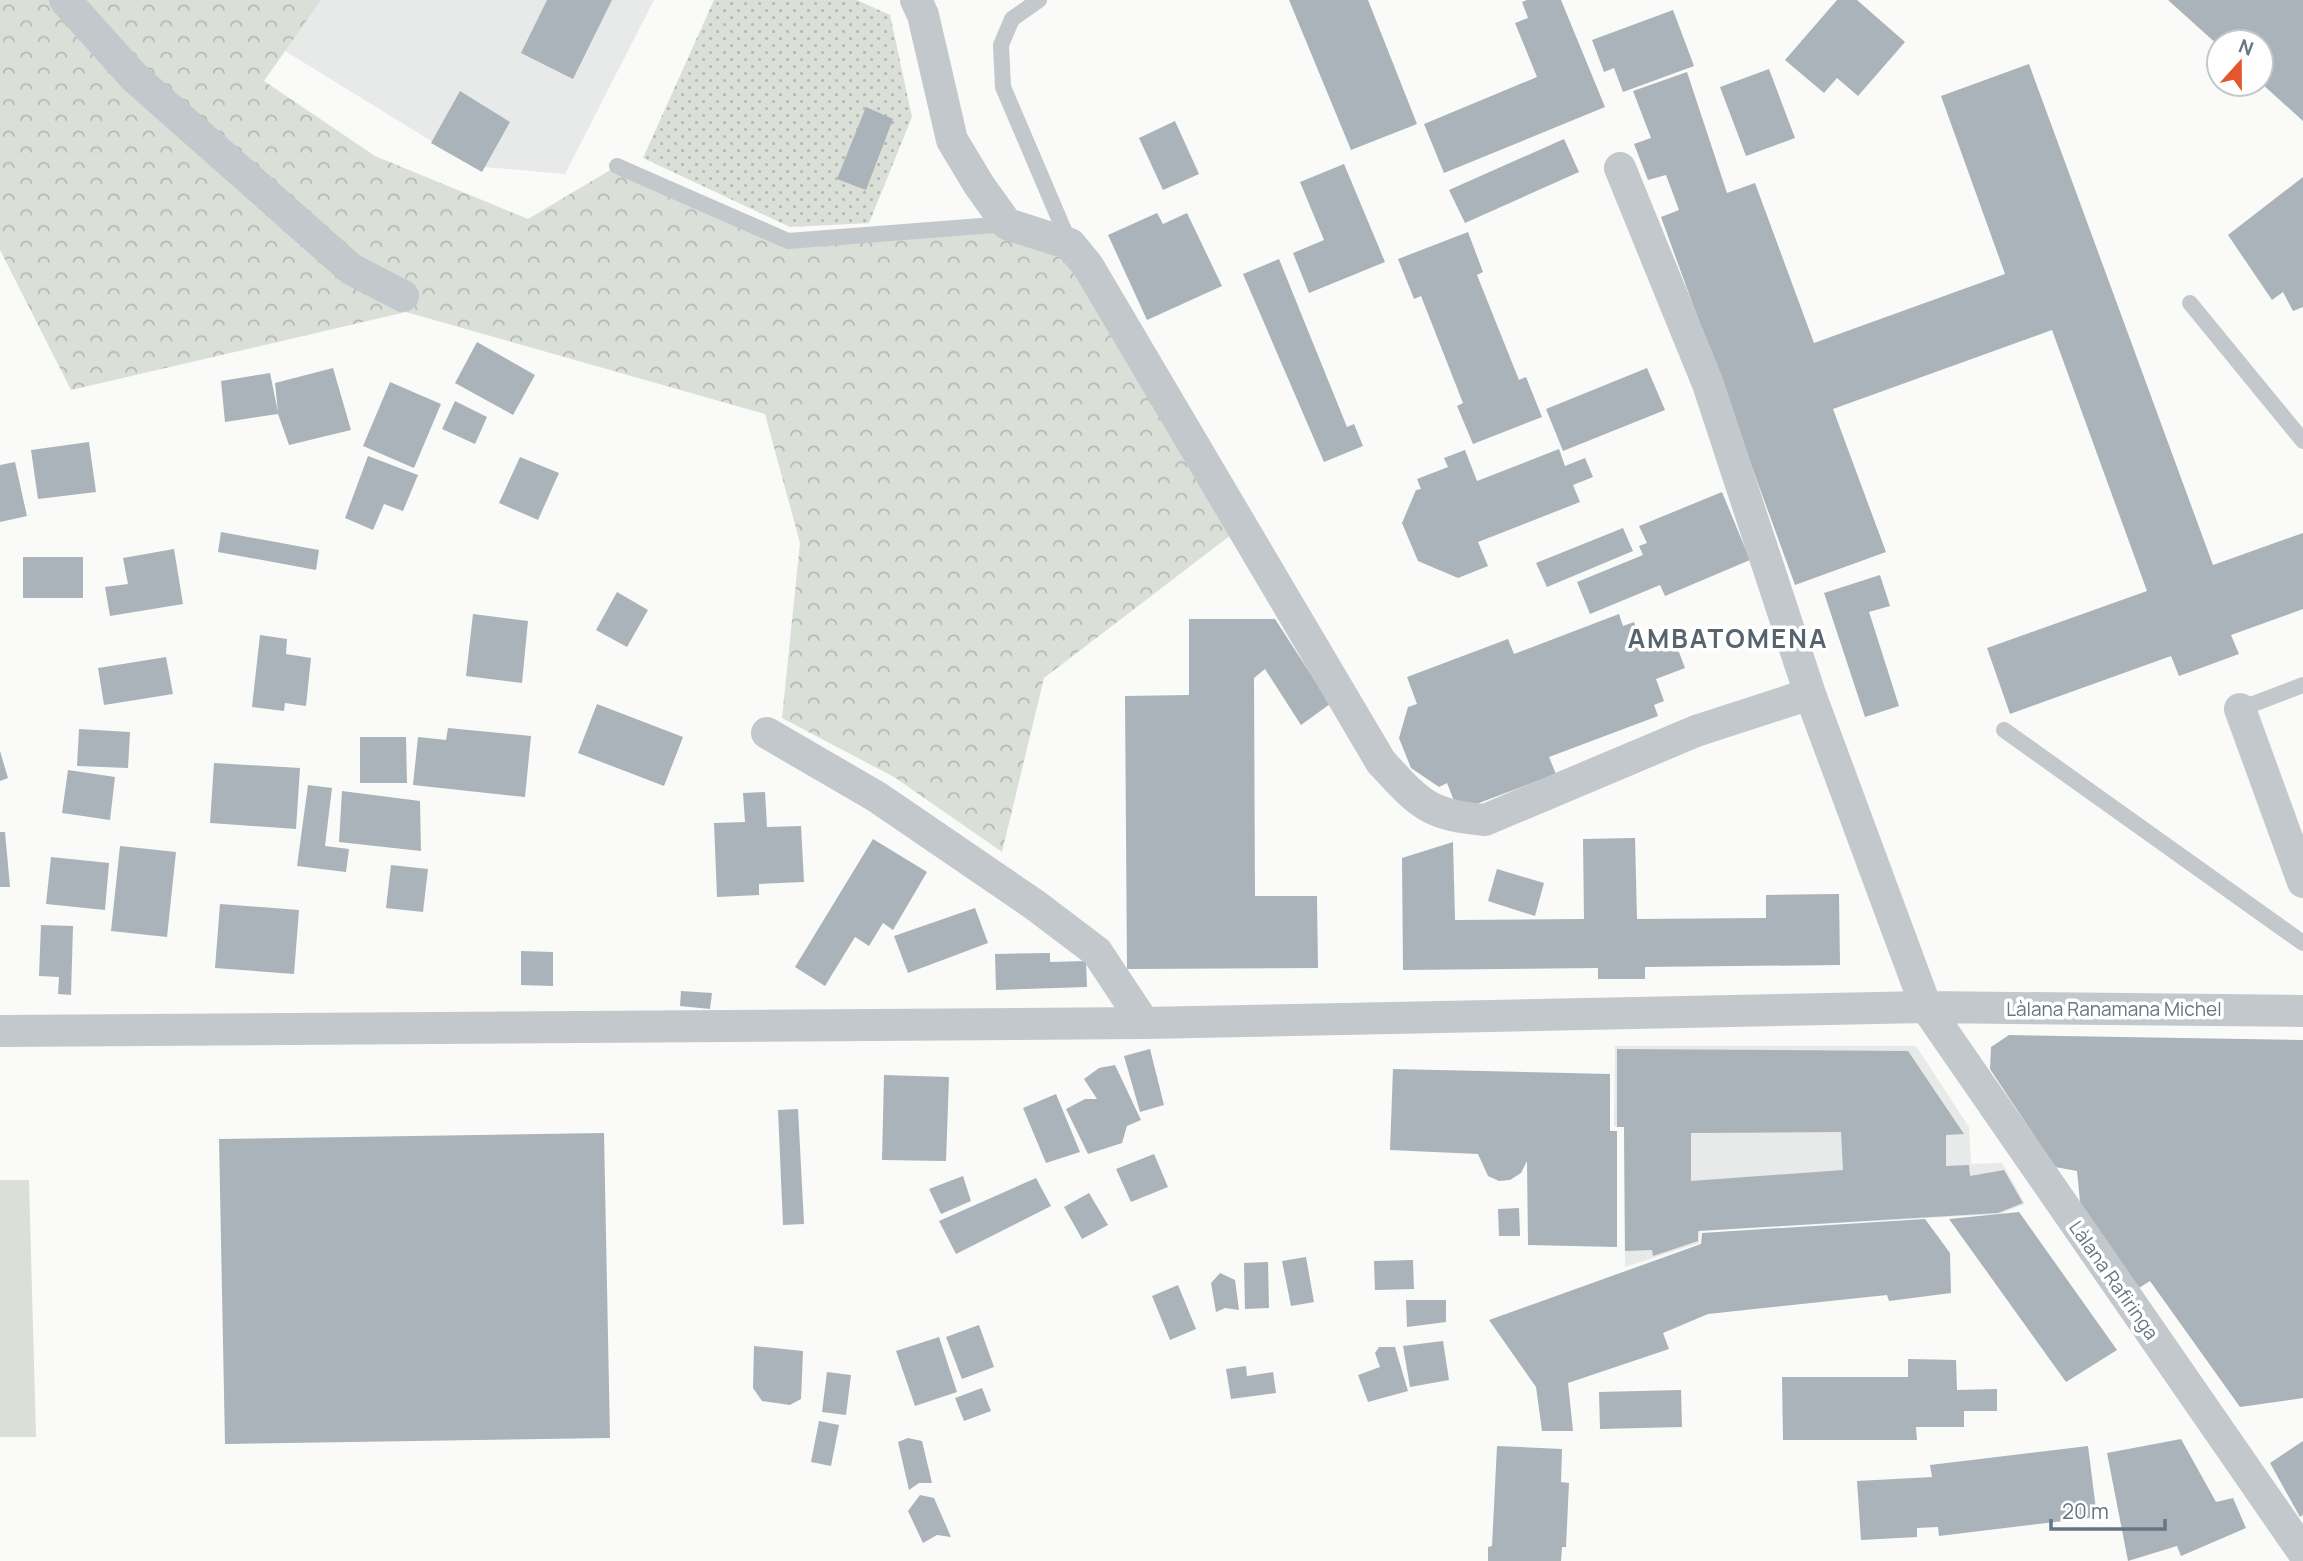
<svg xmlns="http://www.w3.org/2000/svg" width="2303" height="1561" font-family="Manrope,sans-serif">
	<defs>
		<pattern id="grass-dots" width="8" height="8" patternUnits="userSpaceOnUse" patternTransform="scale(1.75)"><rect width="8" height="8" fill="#dadfd7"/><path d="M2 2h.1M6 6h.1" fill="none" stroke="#b4b9b4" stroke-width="1.8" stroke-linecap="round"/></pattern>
		<pattern id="forest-crowns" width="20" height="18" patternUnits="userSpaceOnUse" patternTransform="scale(1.75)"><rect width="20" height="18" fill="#dadfd7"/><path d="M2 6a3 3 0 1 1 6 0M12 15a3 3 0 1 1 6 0" fill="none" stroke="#b4b9b4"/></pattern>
	</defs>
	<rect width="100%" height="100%" fill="#fafaf8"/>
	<path fill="#e8e9e9" d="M311,0H654L565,174L472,166L285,51Z
		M1615,1046H1916L1969,1127L1971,1164L2002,1163L2025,1204L1999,1214L1700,1231L1699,1243L1625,1267L1624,1127L1614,1126Z"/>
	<path fill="url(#grass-dots)" d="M714,0H857L890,15L912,117L869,223L790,227L643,158Z"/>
	<path fill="url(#forest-crowns)" d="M0,0H321L264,81L375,156L528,219L617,166L788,241L1007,224L1070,244L1240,528L1044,678L1002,852L894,777L782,718L800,543L765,414L406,312L71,390L0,250Z"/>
	<path fill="#dadfd7" d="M0,1180H29L36,1437H0Z"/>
	<path fill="#aab3b9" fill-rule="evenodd" d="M547,0H612L573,79L521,53Z
		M1289,0H1368L1417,124L1351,150Z
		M1527,0H1561L1605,107L1444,173L1424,124L1537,77L1515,23L1528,18L1522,2Z
		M1837,0H1857L1905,42L1858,96L1837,78L1824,93L1785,60Z
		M2168,0H2303V121L2261,83V42H2219V46Z
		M1673,10L1694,66L1623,92L1614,68L1604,72L1592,40Z
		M2029,64L2213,565L2303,533V609L2231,635L2239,654L2179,676L2171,656L2010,714L1987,648L2147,591L2052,330L1833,409L1886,552L1795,585L1661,217L1679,210L1666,175L1648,180L1634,144L1651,138L1633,91L1687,72L1727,193L1755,183L1814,343L2005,274L1941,96Z
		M1769,69L1795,138L1746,156L1720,87Z
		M460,91L510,122L482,172L431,143Z
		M866,107L893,119L866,190L837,179Z
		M1175,121L1199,174L1163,190L1139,138Z
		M1564,139L1579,172L1465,223L1449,190Z
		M1344,164L1385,262L1309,293L1293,253L1324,240L1300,182Z
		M2303,177V307L2293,311L2283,292L2272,300L2228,235Z
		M1157,213L1163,224L1187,213L1222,286L1147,320L1108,235Z
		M1468,232L1483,272L1477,275L1519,380L1526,377L1542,417L1473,444L1457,406L1463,403L1421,296L1414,299L1398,259Z
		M1279,259L1347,427L1354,424L1363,446L1324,462L1243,274Z
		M477,342L535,375L513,415L455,383Z
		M333,368L351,430L289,445L278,414L225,422L221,381L270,373L278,412L275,383Z
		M1647,368L1665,410L1563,451L1546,409Z
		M390,382L441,404L414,468L363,446Z
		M455,401L487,417L475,444L442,429Z
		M89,442L96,492L38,499L31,450Z
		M1559,449L1565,466L1585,458L1593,477L1573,485L1580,502L1478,542L1488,566L1458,578L1418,561L1402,523L1416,490L1421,489L1417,479L1448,467L1444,458L1465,450L1477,481Z
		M368,456L418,475L403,511L384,504L373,530L345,518Z
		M520,457L559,473L538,520L499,503Z
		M15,462L27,516L0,522V465Z
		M1722,492L1750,560L1665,596L1660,585L1590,614L1577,582L1643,555L1639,546L1647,543L1639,526Z
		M1623,528L1633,551L1547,587L1536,563Z
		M221,532L319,550L316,570L218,552Z
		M174,549L183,604L110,616L105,587L128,584L123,558Z
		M23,557H83V598H23Z
		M1880,575L1890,606L1869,612L1899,706L1865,717L1824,593Z
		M617,592L648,610L627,647L596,630Z
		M473,614L528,621L522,683L466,676Z
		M1619,614L1623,626L1634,622L1642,643L1671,631L1685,668L1656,679L1664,701L1654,705L1658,716L1549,757L1556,774L1458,811L1447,783L1439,787L1411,768L1399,738L1408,707L1417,704L1407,677L1508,639L1514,654Z
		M1189,619H1275L1330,704L1301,725L1265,669L1254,678L1255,896H1317L1318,968L1127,969L1125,696L1189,695Z
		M260,635L287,639L286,654L311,658L306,706L285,703L284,711L252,707Z
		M166,657L173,694L104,705L98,668Z
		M597,704L683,737L664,786L578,753Z
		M448,728L531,736L525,797L413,785L418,737L446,740Z
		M79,729L130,732L128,768L77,766Z
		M360,737H406L407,783H360Z
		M0,751L8,778L0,781Z
		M214,763L300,768L296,829L210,823Z
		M68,770L115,777L110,820L62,813Z
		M308,785L332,788L325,846L349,849L346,872L297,866Z
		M342,791L420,801L421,851L339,842Z
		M765,792L767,827L801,826L804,882L759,884V895L717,897L714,823L745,822L743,793Z
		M0,832H5L10,887H0Z
		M1635,838L1637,919L1766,918V895L1839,894L1840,965L1645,967V979H1598V968L1403,970L1402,858L1453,842L1455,920L1584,919L1583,839Z
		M873,839L927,872L893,930L883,923L869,946L855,937L825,986L795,967Z
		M120,846L176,852L167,937L111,931Z
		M51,857L109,863L105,910L46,904Z
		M391,865L428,869L423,912L386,908Z
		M1497,869L1544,883L1535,916L1488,901Z
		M220,904L299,910L294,974L215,968Z
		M975,908L988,943L908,973L894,936Z
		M41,925L73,926L71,995L58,994L59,977L39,976Z
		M521,951L553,952V986L521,985Z
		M1050,953V962L1086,961L1087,987L996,990L995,954Z
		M681,991L712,993L710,1009L680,1006Z
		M2009,1035L2303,1040V1398L2240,1407L2150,1281L2139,1288L2081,1212L2077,1171L2055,1167L1990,1069L1991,1047Z
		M1150,1049L1164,1105L1140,1112L1124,1056Z
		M1617,1049L1908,1051L1964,1134L1946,1135V1166L1969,1165L1970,1176L2004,1170L2023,1203L1998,1213L1698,1231V1241L1653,1256L1652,1250L1625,1251L1624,1127H1617ZM1841,1132L1843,1170L1691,1181V1133Z
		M1115,1065L1141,1120L1127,1126L1122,1143L1088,1154L1066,1109L1085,1099H1097L1084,1079L1099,1068Z
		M1393,1069L1610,1074V1131H1617V1247L1528,1245L1527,1161L1521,1173L1510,1180L1499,1181L1488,1176L1478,1154L1390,1150Z
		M884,1075L949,1077L946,1161L882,1160Z
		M1056,1094L1080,1152L1046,1163L1023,1108Z
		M798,1109L804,1224L783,1225L778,1110Z
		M604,1133L610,1438L225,1444L219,1139Z
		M1154,1154L1168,1187L1131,1202L1116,1169Z
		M963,1176L971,1201L941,1214L929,1189Z
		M1036,1178L1051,1206L956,1254L939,1221Z
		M1089,1193L1108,1225L1082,1239L1064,1207Z
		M1519,1208L1520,1236H1499L1498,1209Z
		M2019,1212L2117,1350L2066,1382L1949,1219Z
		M1925,1219L1950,1253L1951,1293L1889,1301L1887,1295L1708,1314L1663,1333L1669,1349L1568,1383L1573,1431H1542L1536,1387L1489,1320L1701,1244L1702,1233Z
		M1306,1257L1314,1302L1291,1306L1282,1261Z
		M1413,1260L1414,1289L1375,1290L1374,1261Z
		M1268,1262L1269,1308L1245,1309L1244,1263Z
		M1220,1273L1235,1280L1239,1310L1225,1308L1216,1312L1211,1283Z
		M1178,1285L1196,1329L1170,1340L1152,1296Z
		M1406,1300H1446V1322L1407,1327Z
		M979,1325L994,1367L962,1379L946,1337Z
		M939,1337L957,1392L915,1406L896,1351Z
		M1443,1341L1449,1380L1410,1387L1403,1346Z
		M754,1346L803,1351L801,1399L790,1405L762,1401L753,1388Z
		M1379,1347H1395L1408,1391L1368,1402L1358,1375L1380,1367L1375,1353Z
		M1908,1359L1956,1360L1957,1390L1997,1389V1411H1964V1427H1916L1917,1440H1783L1782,1377H1908Z
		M1246,1366L1247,1376L1273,1372L1276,1393L1231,1399L1226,1369Z
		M827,1372L851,1375L846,1415L822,1412Z
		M982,1388L991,1411L964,1421L955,1398Z
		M1681,1390L1682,1427L1600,1429L1599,1392Z
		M819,1421L839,1425L831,1466L811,1462Z
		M908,1438L922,1441L932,1483H919L909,1490L898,1442Z
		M2181,1439L2216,1502L2233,1498L2246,1528L2181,1556L2177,1546L2128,1561L2107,1453Z
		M2303,1441V1515L2300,1517L2270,1463Z
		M1497,1446L1562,1449L1561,1482L1569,1483L1566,1547H1562L1561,1561H1488V1547L1492,1546Z
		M2088,1446L2097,1517L1939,1536L1938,1527L1917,1528V1537L1861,1540L1857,1481L1932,1477L1930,1465Z
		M920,1495L934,1498L951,1537L937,1535L923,1543L908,1511Z"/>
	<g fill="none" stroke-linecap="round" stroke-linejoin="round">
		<path stroke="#c3c8cc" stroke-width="16" d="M1039,0L1012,19L1001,45L1003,87L1069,242
			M617,166L788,241L1007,224
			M2190,303L2303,441
			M2240,709L2303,685
			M2004,730L2303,943"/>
		<path stroke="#c3c8cc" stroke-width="32" d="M65,0L135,78L351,269L403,296
			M916,0L923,15L952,140L979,185L1007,224L1070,244L1088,266L1381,762C1419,803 1427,815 1485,820L1696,731L1810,694
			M1620,168L1708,384L1810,694L1926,1007L2303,1552
			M2240,709L2303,882
			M767,733L877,797L1035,905L1097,952L1144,1023
			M0,1031L1144,1023L1926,1007L2303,1011"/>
	</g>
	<g text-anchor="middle" stroke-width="7" stroke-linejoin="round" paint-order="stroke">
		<g font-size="19" fill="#657683" stroke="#fff">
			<text x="2114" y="1016">Làlana Ranamana Michel</text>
			<text transform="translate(2114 1280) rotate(55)" y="7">Làlana Rafiringa</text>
		</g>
		<g font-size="26" font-weight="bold" letter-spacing="2" fill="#57646e" stroke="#fff">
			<text x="1728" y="648">AMBATOMENA</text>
		</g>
	</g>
	<g transform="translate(2240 63) rotate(21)"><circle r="33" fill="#ffffff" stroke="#c1c8cd" stroke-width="2"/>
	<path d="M0-5L12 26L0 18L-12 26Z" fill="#e4572e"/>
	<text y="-10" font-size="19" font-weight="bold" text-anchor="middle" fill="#657683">N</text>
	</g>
	<path d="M2051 1519v10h114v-10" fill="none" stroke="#657683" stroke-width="3.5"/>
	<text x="2062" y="1519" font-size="21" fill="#657683" stroke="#ffffff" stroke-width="5" paint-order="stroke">20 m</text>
</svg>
